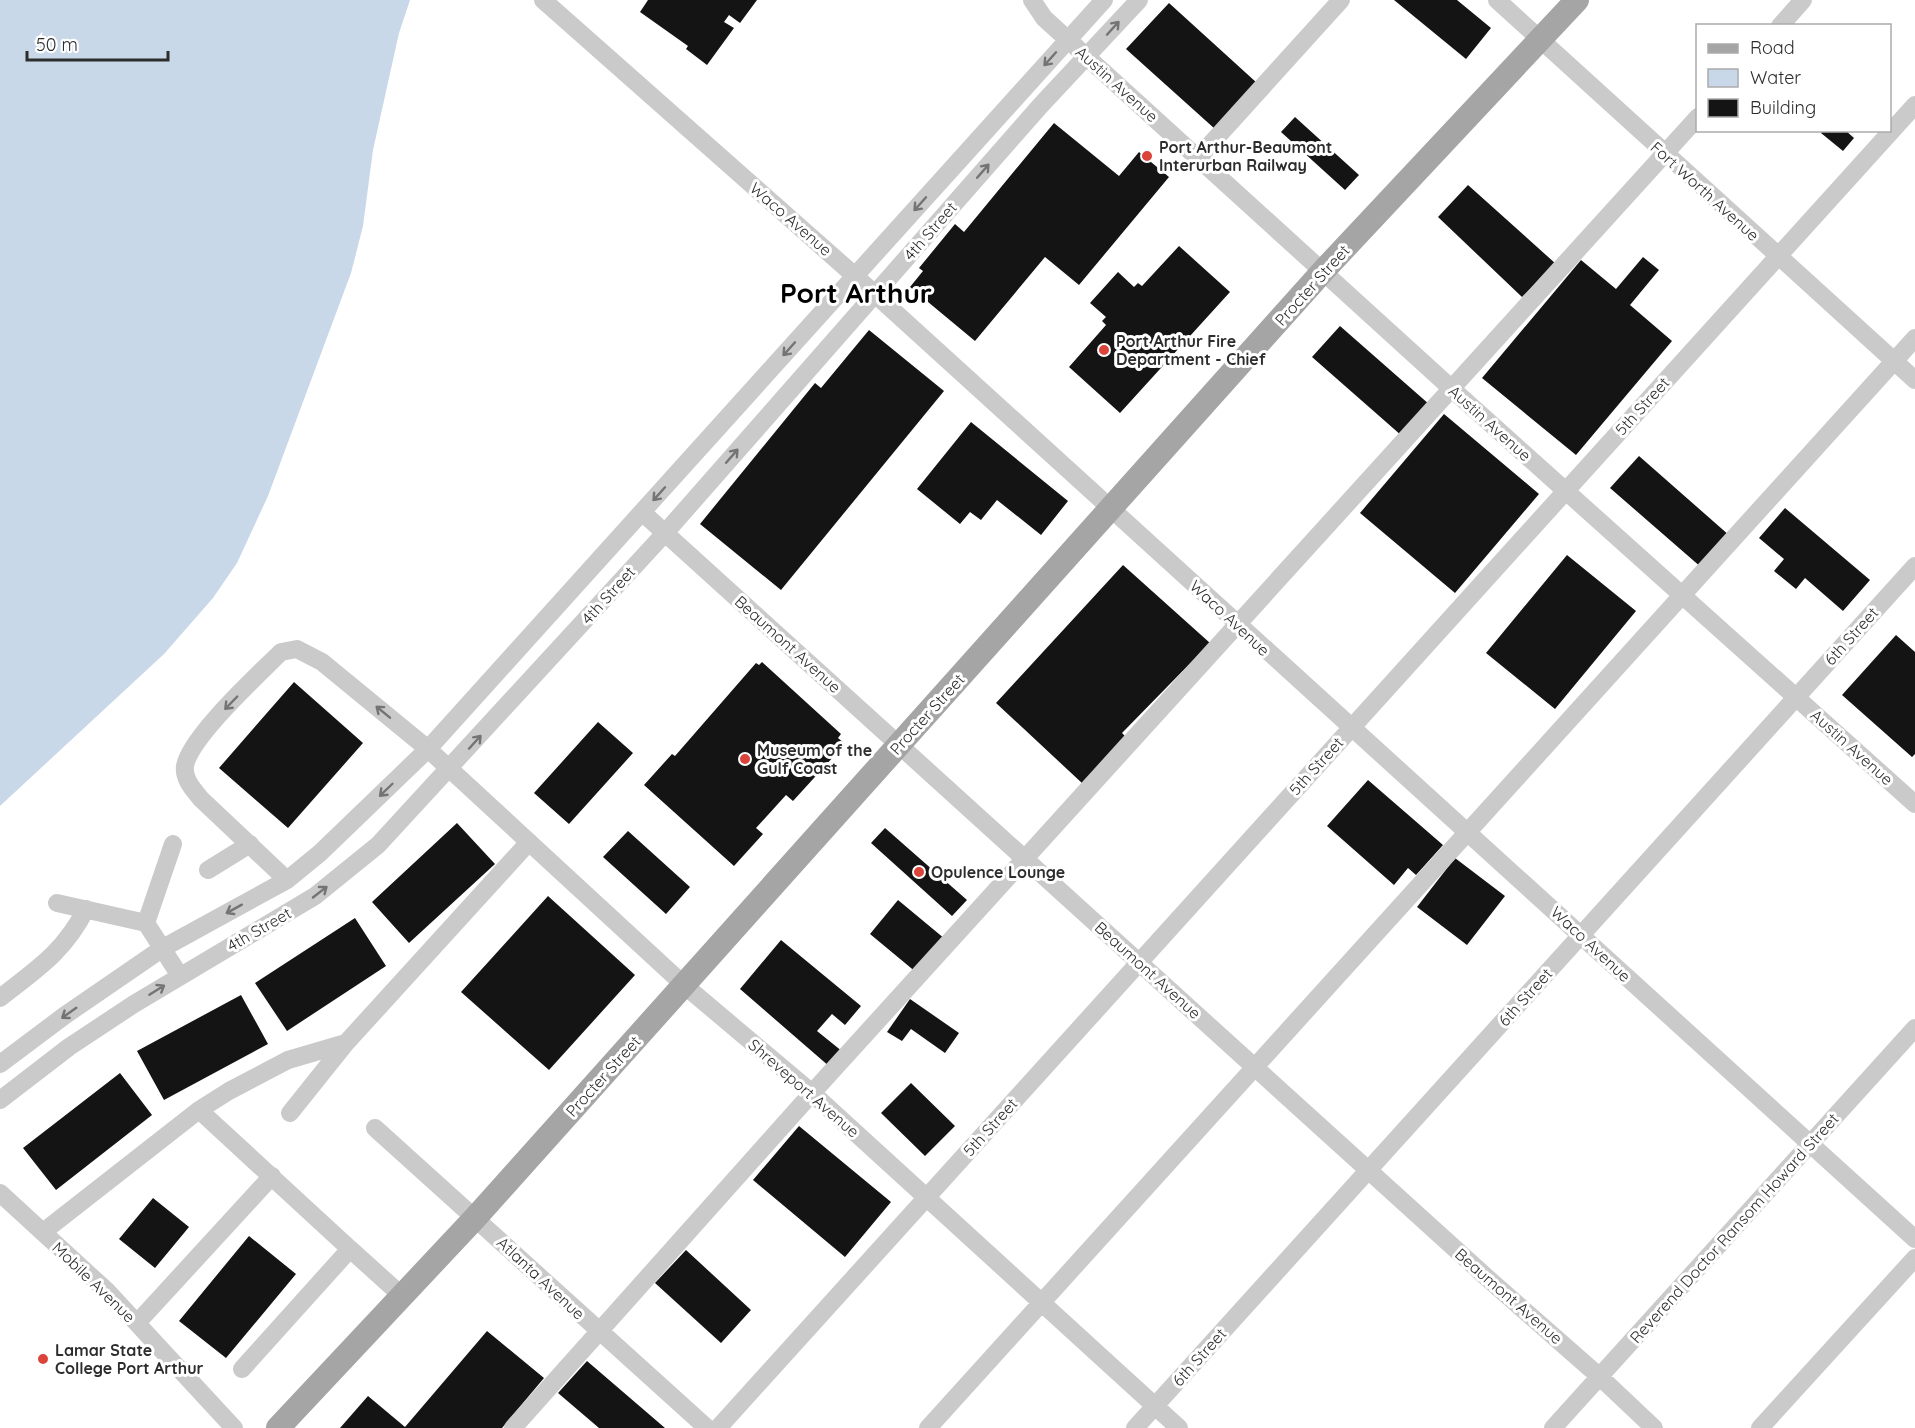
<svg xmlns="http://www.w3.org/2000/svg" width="1915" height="1428" font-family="Quicksand,sans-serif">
	<rect width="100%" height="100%" fill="#fff"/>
	<path fill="#c9d8e9" d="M0,0H410L399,33L373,150L363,226L351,273L268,496L237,563L213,598L164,654L0,806Z"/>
	<path fill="#141414" d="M648,0H757L740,23L729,15L724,22L734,28L707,65L686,49L688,46L640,12Z
		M1394,0H1457L1491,28L1466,59Z
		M1169,3L1257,83L1215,129L1126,49Z
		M1295,117L1359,175L1345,190L1281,132Z
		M1054,123L1119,176L1139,152L1169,177L1079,285L1045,257L975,341L910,287L923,271L919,268L955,224L964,232Z
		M1823,130H1845L1854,138L1843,151L1821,133Z
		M1468,185L1556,264L1522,297L1438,217Z
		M1179,246L1230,292L1120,413L1069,367L1106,325L1102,321L1106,317L1090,303L1118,272L1134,287L1138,283L1142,286Z
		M1643,257L1659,270L1630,305L1672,341L1576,455L1482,378L1581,260L1616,289Z
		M1340,326L1430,405L1402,436L1312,357Z
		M869,330L944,391L781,590L700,524L815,383L821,388Z
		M1444,414L1539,494L1455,593L1360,513Z
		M971,422L1068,501L1041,535L997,500L981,520L970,512L960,524L917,489Z
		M1639,456L1730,536L1702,568L1610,488Z
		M1785,508L1870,580L1843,611L1805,578L1796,589L1774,571L1784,559L1759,538Z
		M1567,555L1636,611L1555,709L1486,653Z
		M1123,565L1210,643L1122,733L1127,738L1083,784L996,703Z
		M1896,635L1915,652V754L1912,757L1842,695Z
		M762,662L841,734L838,738L845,744L793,801L786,795L756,828L763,834L734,866L644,785L672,754L675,756L756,663L759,665Z
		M294,682L363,743L288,828L219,768Z
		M598,722L633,753L569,824L534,793Z
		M1368,780L1443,845L1416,875L1408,868L1394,885L1327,826Z
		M457,823L495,864L409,943L372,902Z
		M885,828L967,900L952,916L871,843Z
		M628,831L690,887L666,914L603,857Z
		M1455,858L1505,896L1467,945L1417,907Z
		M548,896L635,975L549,1070L461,992Z
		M898,900L945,939L917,973L870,934Z
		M355,918L386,966L287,1031L255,983Z
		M781,940L861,1006L845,1025L832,1014L817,1031L843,1052L830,1067L740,989Z
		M241,995L268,1044L164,1100L137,1051Z
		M910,999L959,1033L945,1053L911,1029L902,1041L887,1032Z
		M120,1073L152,1115L56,1190L23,1148Z
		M911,1083L955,1126L925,1156L881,1113Z
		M799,1126L891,1202L845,1257L753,1180Z
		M153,1198L189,1227L155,1268L119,1239Z
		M249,1236L296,1274L226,1358L179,1321Z
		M686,1250L751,1310L721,1343L655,1283Z
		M487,1331L544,1378L502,1428H340L368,1396L405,1427Z
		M587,1361L665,1428H599L558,1393Z"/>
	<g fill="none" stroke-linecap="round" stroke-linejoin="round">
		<path stroke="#cacaca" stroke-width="18" d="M543,0L855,276L1915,1239
			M1032,0L1044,18L1452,389L1915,804
			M1497,0L1915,380
			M1780,26L1803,0
			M1198,158L1341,0
			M643,513L1484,1275L1600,1377L1654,1428
			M173,844L146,923L180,976
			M208,870L250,844
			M287,880L201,799C194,790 183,779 185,766C190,737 258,675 281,652L297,649L322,662L428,749L684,985L812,1093L1179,1428
			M57,903L146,923
			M0,998C38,968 63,953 86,909
			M0,1064L64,1016L163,948L287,880L320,853L428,749L1104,0
			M0,1100L69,1047L134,1004L315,896L378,845L665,533L1041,105L1139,0
			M199,1110L229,1091L288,1060L346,1043
			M290,1113L346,1043L529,842
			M375,1128L707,1428
			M0,1193L108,1292L234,1428
			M43,1232L199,1110L350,1249
			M137,1323L272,1176
			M242,1369L350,1249L401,1295
			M513,1428L812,1093L1698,117
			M718,1428L1915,105
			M928,1428L1915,338
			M1135,1428L1915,566
			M1553,1428L1915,1028
			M1760,1428L1915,1258"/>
		<path stroke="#a5a5a5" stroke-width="24" d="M278,1428L476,1217L1324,270L1577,0"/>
	</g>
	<defs><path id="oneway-shaft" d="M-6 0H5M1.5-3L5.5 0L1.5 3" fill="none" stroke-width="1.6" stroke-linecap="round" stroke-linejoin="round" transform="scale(1.5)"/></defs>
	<g stroke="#747474">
		<use href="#oneway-shaft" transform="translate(1113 28) rotate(-48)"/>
		<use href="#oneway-shaft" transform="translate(1050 59) rotate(132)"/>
		<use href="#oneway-shaft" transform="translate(983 171) rotate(-49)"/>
		<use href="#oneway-shaft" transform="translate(920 204) rotate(132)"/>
		<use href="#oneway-shaft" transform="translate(789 349) rotate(132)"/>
		<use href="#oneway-shaft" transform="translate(732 456) rotate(-49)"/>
		<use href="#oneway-shaft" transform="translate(659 494) rotate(132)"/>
		<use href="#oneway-shaft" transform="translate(231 703) rotate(134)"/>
		<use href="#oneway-shaft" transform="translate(383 712) rotate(-141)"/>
		<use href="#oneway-shaft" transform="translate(475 742) rotate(-48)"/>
		<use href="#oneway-shaft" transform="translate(386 790) rotate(136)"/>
		<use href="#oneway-shaft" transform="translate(320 892) rotate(-38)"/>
		<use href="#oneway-shaft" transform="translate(234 909) rotate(151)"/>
		<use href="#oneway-shaft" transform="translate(157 990) rotate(-32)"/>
		<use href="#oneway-shaft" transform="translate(69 1013) rotate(145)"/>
	</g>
	<g fill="#da443a" stroke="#fff" stroke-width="2">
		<circle cx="1147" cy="156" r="6"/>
		<circle cx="1104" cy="350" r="6"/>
		<circle cx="745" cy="759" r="6"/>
		<circle cx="919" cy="872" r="6"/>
		<circle cx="43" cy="1359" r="6"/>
	</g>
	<g text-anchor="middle" stroke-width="6" stroke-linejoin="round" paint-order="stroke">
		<g font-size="16" fill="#2d2d2d" stroke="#fff">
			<text transform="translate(1117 84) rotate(42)" y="6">Austin Avenue</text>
			<text transform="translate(1705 191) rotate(42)" y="6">Fort Worth Avenue</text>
			<text transform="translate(791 219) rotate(41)" y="6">Waco Avenue</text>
			<text transform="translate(930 231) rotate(-49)" y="6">4th Street</text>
			<text transform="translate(1312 285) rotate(-48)" y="6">Procter Street</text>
			<text transform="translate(1642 406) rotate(-48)" y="6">5th Street</text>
			<text transform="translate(1490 423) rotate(42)" y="6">Austin Avenue</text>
			<text transform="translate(608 595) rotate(-48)" y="6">4th Street</text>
			<text transform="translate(1230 618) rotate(43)" y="6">Waco Avenue</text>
			<text transform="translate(1851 636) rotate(-48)" y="6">6th Street</text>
			<text transform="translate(788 644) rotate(42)" y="6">Beaumont Avenue</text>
			<text transform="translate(927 714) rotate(-48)" y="6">Procter Street</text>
			<text transform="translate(1852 747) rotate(42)" y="6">Austin Avenue</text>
			<text transform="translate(1316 766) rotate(-48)" y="6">5th Street</text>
			<text transform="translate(259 929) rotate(-30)" y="6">4th Street</text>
			<text transform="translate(1591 944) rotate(43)" y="6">Waco Avenue</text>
			<text transform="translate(1148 970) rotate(42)" y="6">Beaumont Avenue</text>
			<text transform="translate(1525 997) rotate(-48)" y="6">6th Street</text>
			<text transform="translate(603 1076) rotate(-48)" y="6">Procter Street</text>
			<text transform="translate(804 1088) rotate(41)" y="6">Shreveport Avenue</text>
			<text transform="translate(990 1127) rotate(-48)" y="6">5th Street</text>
			<text transform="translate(1734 1228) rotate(-48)" y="6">Reverend Doctor Ransom Howard Street</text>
			<text transform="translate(541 1278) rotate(43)" y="6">Atlanta Avenue</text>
			<text transform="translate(94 1282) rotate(44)" y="6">Mobile Avenue</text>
			<text transform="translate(1509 1296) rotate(41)" y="6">Beaumont Avenue</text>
			<text transform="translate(1199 1357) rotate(-48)" y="6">6th Street</text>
		</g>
		<g font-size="16" font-weight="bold" fill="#2d2d2d" stroke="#fff" text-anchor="start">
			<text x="1159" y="153">Port Arthur-Beaumont<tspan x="1159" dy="18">Interurban Railway</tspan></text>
			<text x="1116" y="347">Port Arthur Fire<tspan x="1116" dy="18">Department - Chief</tspan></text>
			<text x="757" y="756">Museum of the<tspan x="757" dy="18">Gulf Coast</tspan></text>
			<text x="931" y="878">Opulence Lounge</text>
			<text x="55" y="1356">Lamar State<tspan x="55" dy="18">College Port Arthur</tspan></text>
		</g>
		<g font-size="28" font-weight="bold" fill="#000" stroke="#fff">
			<text x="856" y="303">Port Arthur</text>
		</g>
	</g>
	<rect x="1696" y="24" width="195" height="108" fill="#ffffff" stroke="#ababab" stroke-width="1.5"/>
	<rect x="1708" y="44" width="30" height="9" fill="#a5a5a5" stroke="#ababab" stroke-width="1.5"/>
	<text x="1750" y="54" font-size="18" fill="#2d2d2d">Road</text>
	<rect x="1708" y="69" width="30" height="18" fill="#c9d8e9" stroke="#ababab" stroke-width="1.5"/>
	<text x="1750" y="84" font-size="18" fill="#2d2d2d">Water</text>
	<rect x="1708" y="99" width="30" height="18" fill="#141414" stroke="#ababab" stroke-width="1.5"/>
	<text x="1750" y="114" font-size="18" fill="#2d2d2d">Building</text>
	<path d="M27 51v9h141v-9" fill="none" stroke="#2d2d2d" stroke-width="3"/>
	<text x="36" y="51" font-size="18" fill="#2d2d2d" stroke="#ffffff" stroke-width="4.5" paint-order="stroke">50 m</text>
</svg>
